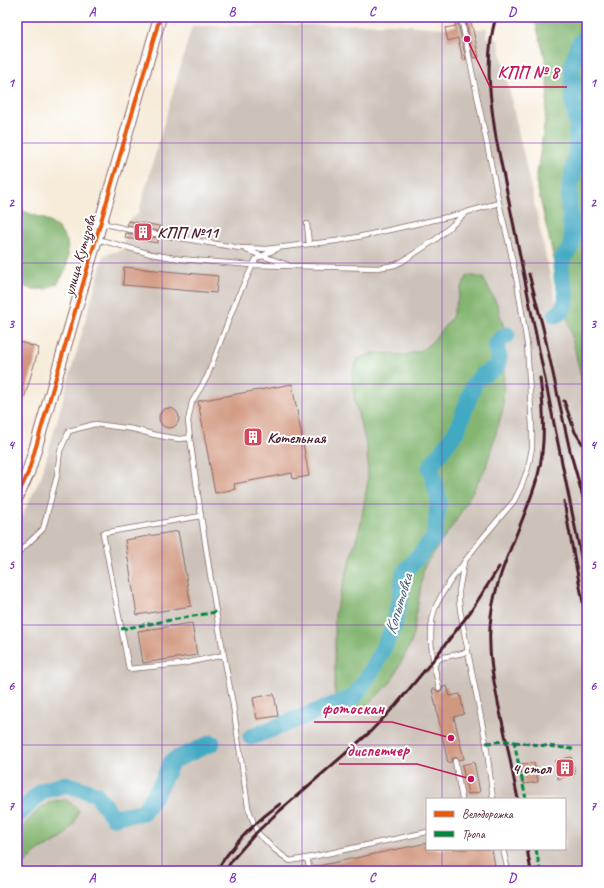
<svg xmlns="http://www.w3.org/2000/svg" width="604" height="888" font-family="Caveat,sans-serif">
	<rect width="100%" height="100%" fill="#fff"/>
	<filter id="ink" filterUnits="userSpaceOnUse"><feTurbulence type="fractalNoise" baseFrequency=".025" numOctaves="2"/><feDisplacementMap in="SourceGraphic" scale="8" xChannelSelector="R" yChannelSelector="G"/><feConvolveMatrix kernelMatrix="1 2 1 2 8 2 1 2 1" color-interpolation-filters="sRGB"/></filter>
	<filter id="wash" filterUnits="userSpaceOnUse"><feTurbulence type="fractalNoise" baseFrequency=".012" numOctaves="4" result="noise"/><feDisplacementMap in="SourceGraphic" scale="16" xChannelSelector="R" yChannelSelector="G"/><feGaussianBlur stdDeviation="0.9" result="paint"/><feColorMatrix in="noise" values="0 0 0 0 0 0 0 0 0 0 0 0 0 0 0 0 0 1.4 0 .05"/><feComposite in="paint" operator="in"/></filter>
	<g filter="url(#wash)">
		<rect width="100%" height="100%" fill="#f7ecda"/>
		<path fill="#cdc2b9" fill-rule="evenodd" d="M461,17H470L473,30L487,28V37L498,39L557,307L587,192V871H17V526L41,477L104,255L122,250L128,221L138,214L192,26L391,24L445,28L456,26L454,18ZM427,799H565V849H427Z"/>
		<path fill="#84b672" stroke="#676a4e" d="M534,17H587V403L536,181L545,120L548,89L545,58Z
			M17,209L45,219L58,228L67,241L68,255L66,270L58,283L46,289H31L17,284Z
			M468,275L483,278L497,304L505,332L503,409L486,467L457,519L424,567L412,641L391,682L369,704L355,710L340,708L335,694V613L361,523L368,479L367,448L355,403L352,373L358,359L373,353L405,355L420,351L432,342L452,317L461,288Z
			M67,800L79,810L74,824L64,837L37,852L17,871V833L39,809L52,801Z"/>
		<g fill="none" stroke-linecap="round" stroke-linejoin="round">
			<path stroke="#43a9c3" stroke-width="17" d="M556,315L562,311L566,301V293L562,279L561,267L563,258L571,247L572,238L569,201L570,188L576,155L577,126L573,101L572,68L578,45L587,36
				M251,737L354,697L374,667L393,628L401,596L404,573L434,538L439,499L430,467L457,430L474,384L481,376L495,368L498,363L499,357L496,349V344L500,340L507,335
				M17,816L42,791L66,784L96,794L113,817L143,812L159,788L172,761L212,743"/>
		</g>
		<g id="blocks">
			<path fill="#d19880" d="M465,17H470L479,57L473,58Z
				M454,18H457L466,60H463L458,38L448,41L445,28L456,26Z
				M128,221L160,226L159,231L127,225Z
				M126,233L158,238V243L125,238Z
				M124,267L218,276L216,293L123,285Z
				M17,341L39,348L19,416H17Z
				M292,384L309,476L293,479L292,473L234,484L235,489L215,493L198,401Z
				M159 418a10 10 0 1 1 20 0a10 10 0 1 1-20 0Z
				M178,531L191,606L137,615L125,540Z
				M192,623L197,655L143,663L138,631Z
				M447,686L450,696L460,694L464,714L454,717L464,759L459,760L457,758L454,757L452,759L451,762L448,763L432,689H435L437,691L439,692L442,690L443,687Z
				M274,694L278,716L257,719L253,698Z
				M571,757L575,774L558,779L555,761Z
				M474,762L480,792L468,794L462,765Z
				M534,763L538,782L524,784L520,764Z
				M427,843V849H492L496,871H314L313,867Z"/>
		</g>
	</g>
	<g filter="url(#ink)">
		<use href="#blocks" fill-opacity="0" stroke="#876768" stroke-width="1"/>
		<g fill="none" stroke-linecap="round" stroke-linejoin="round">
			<g stroke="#876768" stroke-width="6">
				<path id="lane" d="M461,17L499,203L509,244L517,282L527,344L532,427V448L528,468L521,487L514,501L480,541L464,562L459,591V600L460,610L468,652L486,743L493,799
					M102,223L126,229L240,248L266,249L336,241L358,237L465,213
					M307,224L309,244
					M97,239L151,254L180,259L252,265L378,268L395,265L403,261L435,240L467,212L499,203
					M246,250L288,265
					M190,438L201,516L216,612L233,705L248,807L257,832L275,850L290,861L307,858
					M201,516L103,533L129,669L181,664L224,655
					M17,554L43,529L57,476L60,451L69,431L95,424L133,429L155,435L179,439L190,438L188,421L192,402L207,377L237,298L256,259L264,255L281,247
					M434,665L439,659L444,657L468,652
					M439,688C433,662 426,631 436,606C443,590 453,577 463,564
					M455,761L462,799
					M503,849L508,871
					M310,871L307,858L427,832"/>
			</g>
			<g stroke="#876768" stroke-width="14">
				<path id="secondary" d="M17,497L28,473L37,443L160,17"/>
			</g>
			<use href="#lane" stroke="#fff" stroke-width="4.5"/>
			<use href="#secondary" stroke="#fff" stroke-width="12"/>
			<path stroke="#4a1f2b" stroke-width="3" d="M496,17C484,56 490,99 496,138L587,586
				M529,274L543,328L570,451L587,511
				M564,401L575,432L587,451
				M564,501L569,530L587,623
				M518,799C513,776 509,753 504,730C496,693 486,654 491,616C497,567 525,523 538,475C546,445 544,409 540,378
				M527,849L531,871
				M216,871C232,845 255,822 280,804
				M225,871L233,859L257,832L276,814L369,733L396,705L434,659L471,611L499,567"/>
			<path stroke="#00873e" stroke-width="3" stroke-dasharray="6 3" stroke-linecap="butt" d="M121,629L216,612
				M514,742L573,749
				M486,743L506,741L514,742L526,799
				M536,849L540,871"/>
			<g stroke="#fff" stroke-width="6">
				<path id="cycleway" d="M17,497L28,473L37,443L160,17"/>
			</g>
			<use href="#cycleway" stroke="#e8590c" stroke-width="4"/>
		</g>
	</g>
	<path fill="none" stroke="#7b2cbf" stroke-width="1" stroke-opacity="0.55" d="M162,17V871M302,17V871M442,17V799M17,143H587M17,263H587M17,384H587M17,504H587M17,625H587M17,745H587M442,849V871"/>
	<defs>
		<g id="building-square" transform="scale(1)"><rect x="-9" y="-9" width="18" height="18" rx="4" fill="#d1495b" stroke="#fff"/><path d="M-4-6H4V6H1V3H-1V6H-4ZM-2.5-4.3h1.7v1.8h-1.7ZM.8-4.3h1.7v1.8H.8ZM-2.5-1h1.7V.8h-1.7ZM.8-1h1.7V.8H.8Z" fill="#fff"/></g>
	</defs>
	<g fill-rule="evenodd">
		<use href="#building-square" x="143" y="232"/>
		<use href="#building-square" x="253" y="437"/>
		<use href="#building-square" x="565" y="768"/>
	</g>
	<g text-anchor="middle" stroke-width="4" stroke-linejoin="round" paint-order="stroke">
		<g font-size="16" font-weight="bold" fill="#4a1f2b" stroke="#fff" text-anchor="start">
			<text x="157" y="238">КПП №11</text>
			<text x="267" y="443">Котельная</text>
			<text x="551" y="774" text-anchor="end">4 стол</text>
		</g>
		<g font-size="16" fill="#4a1f2b" stroke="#fff">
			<text transform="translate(79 255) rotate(-74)" y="6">улица Кутузова</text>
		</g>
		<g font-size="17" font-style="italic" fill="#475d6f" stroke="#fff">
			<text transform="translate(398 604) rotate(-73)" y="6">Копытовка</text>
		</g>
	</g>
	<path fill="none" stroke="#c2185b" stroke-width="1.5" d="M467 39L490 87H567M451 738L392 722H314M471 779L417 764H339"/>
	<g fill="#c2185b" stroke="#fff" stroke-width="1.5">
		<circle cx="467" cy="39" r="4"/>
		<circle cx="451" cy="738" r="4"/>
		<circle cx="471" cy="779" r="4"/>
	</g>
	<g font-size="17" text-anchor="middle" font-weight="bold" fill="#c2185b" stroke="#fff" stroke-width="4" stroke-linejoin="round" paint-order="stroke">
		<text x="528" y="78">КПП № 8</text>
		<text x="353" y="714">фотоскан</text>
		<text x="378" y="756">диспетчер</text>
	</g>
	<rect width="604" height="888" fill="none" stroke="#fff" stroke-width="44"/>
	<rect x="426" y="798" width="140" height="52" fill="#ffffff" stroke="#b7a5aa"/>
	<rect x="434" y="811" width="20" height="6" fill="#e8590c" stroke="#b7a5aa"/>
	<text x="462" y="818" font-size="12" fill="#4a1f2b">Велодорожка</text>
	<rect x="434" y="831" width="20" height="6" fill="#00873e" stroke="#b7a5aa"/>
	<text x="462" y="838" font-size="12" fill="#4a1f2b">Тропа</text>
	<rect x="22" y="22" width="560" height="844" fill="none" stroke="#7b2cbf" stroke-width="1.5"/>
	<g font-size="13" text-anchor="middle" font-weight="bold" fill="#7b2cbf">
		<text x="92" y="16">A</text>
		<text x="232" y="16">B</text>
		<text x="372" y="16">C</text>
		<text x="512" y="16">D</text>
		<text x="11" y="87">1</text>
		<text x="593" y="87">1</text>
		<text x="11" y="207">2</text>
		<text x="593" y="207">2</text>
		<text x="11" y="328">3</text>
		<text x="593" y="328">3</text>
		<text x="11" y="449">4</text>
		<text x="593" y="449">4</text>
		<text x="11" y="569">5</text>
		<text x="593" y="569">5</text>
		<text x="11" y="690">6</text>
		<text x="593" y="690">6</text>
		<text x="11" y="810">7</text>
		<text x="593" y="810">7</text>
		<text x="92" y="882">A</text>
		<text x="232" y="882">B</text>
		<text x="372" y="882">C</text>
		<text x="512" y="882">D</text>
	</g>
</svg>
